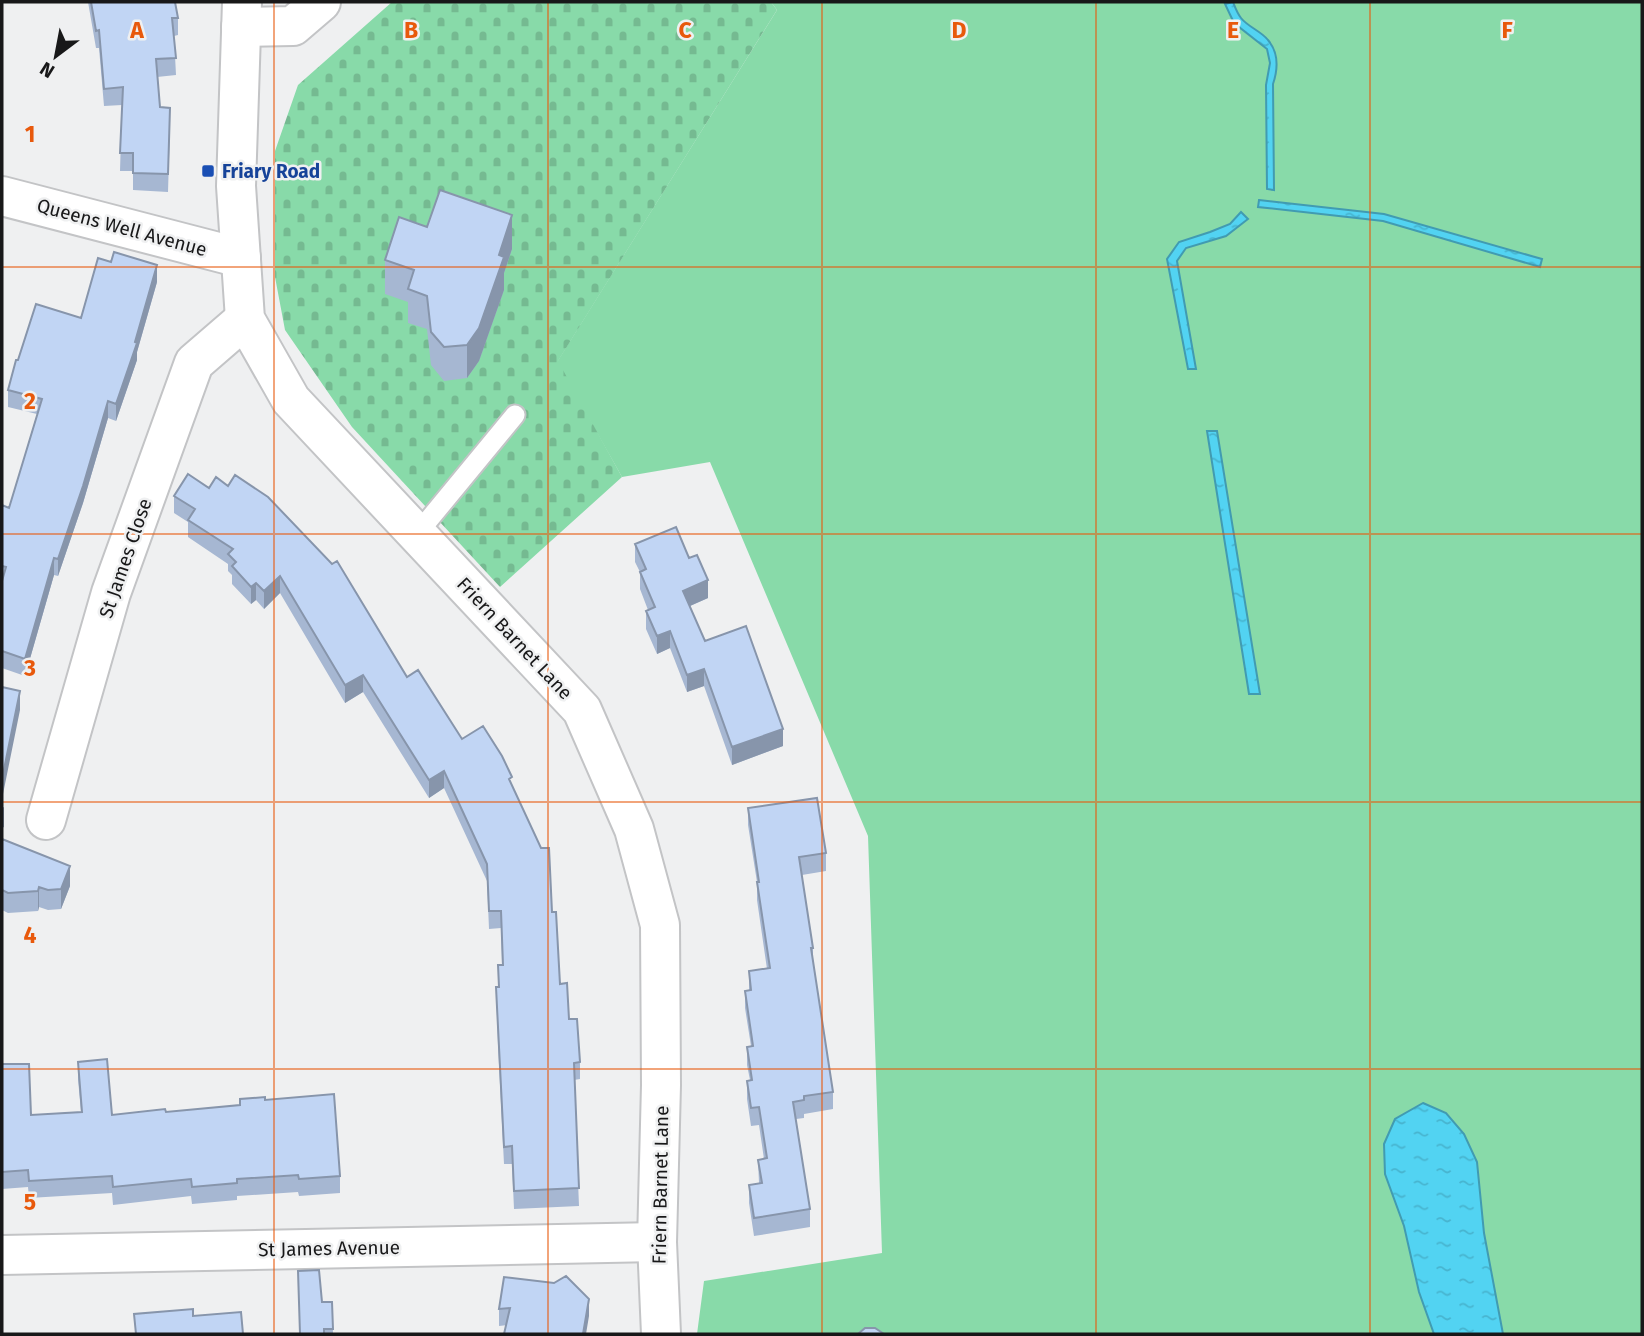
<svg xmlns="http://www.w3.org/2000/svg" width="1644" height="1336" font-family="'Fira Sans',sans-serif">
	<defs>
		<pattern id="cemetery-stones" width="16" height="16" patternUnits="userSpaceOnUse" patternTransform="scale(1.75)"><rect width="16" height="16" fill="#88daa9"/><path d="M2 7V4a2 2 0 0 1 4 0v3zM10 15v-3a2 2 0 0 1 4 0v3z" fill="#75ba91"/></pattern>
		<pattern id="water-ripples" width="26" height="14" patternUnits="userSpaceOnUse" patternTransform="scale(1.75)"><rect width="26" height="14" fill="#52d3f2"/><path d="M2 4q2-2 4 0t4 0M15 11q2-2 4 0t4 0" fill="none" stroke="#47b4cf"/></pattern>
	</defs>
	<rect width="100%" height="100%" fill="#eff0f1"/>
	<path fill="#88daa9" d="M771,2H1642V1334H697L704,1281L882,1253L868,836L710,462L622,477L557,362L777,10Z"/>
	<path fill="url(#cemetery-stones)" d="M392,2H771L777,10L558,361L622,477L500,587L352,427L285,330L275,277V151L298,85Z"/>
	<path fill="url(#water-ripples)" stroke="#419bb1" stroke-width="2" d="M1233,2C1235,7 1237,13 1241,18C1248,27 1261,31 1268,40C1279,53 1278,69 1273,84L1274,190L1267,189L1266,85L1270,63L1267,49L1234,23L1225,4Z
		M1259,200L1384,214L1542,259L1540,267L1383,221L1258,207Z
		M1241,212L1248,219L1226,236L1186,248L1177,261L1196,369H1188L1167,259L1179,242L1210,232L1230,224Z
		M1217,431L1260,694H1249L1207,431Z
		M1423,1103L1446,1113L1464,1134L1477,1162L1484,1233L1503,1334H1434L1419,1292L1404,1226L1385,1174L1384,1144L1395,1119Z"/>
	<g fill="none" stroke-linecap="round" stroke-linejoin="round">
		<g stroke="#c3c4c6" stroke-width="23">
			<path id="service" d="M417,534L515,415"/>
		</g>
		<g stroke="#c3c4c6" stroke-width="42">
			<path id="minor" d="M2,196L241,258
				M46,820L111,593L194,363L245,319
				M2,1255L657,1242"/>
		</g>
		<g stroke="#c3c4c6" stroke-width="42">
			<path id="tertiary" d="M241,27L293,26L321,2"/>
		</g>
		<g stroke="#c3c4c6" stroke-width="42">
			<path id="secondary" d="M242,2L236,186L245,319L291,400L582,710L634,829L660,925L661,1085L657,1242L661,1334"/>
		</g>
		<use href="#service" stroke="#fff" stroke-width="19"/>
		<use href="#minor" stroke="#fff" stroke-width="38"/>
		<use href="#tertiary" stroke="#fff" stroke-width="38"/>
		<use href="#secondary" stroke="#fff" stroke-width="38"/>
	</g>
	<path fill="#a6b7d2" d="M88,2H175L178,18V35L174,36L176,75L157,77L160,107L170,125L168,192L133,190V171H120L122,105L104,106L99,48H96Z
		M427,227L512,249L504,273V290L479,361L467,378L444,381L431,365L427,329L408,323V302L385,294V260Z
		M157,282L137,352V360L116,421L108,418L83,503L58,576L54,575L25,676L2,668V506L9,508L37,414L8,407V390L18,360L81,318Z
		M188,474L407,677L462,739L512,786L552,912L560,984L580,1062V1079L574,1080L579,1206L514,1209L512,1164H504L498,1045L496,987H498V965H502L501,928L489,929L487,881L444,788L429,798L363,692L345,703L280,593L264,609L256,600L251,604L232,584V575L228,571V564L188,537V522L174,513V496Z
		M635,544L689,558L708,598L690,606L705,641L783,746L732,765L704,686L687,692L670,648L657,654L646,629V611L648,610L640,589V572L635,562Z
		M748,808L826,853V871L802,875L813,948V960L833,1092V1109L804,1114V1118L796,1119L810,1209V1227L754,1236L749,1203V1185L759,1183L758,1160L764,1159L759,1125L751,1126L747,1099V1081L750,1080L747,1065V1047L751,1046L745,1008V991L749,990V971L767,969L757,900V882L748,825Z
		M2,839L70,886L61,909L48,910L39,907L38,911L8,913L2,910Z
		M78,1062L112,1115L166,1112L240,1105L265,1100L340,1176V1193L299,1196L298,1192L237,1196V1200L192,1204L191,1196L113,1205L112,1193L29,1198L28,1187L2,1189V1064L31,1115L81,1112L78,1079Z
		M504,1277L589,1316L499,1326V1309Z
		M322,1302H332L333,1334H299Z"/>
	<path fill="#8795ab" d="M512,215V249L504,273V290L479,361L467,378V345Z
		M157,265V282L137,352V360L116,421V404Z
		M108,401V418L83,503L58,576V559Z
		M54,558V575L25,676V659Z
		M280,576V593L264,609V591Z
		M708,580V598L683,609V591Z
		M256,583V600L251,604V587Z
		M670,631V648L657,654V636Z
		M704,669V686L687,692V675Z
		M363,675V692L345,703V685Z
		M20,691V710L2,799V779Z
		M783,729V746L732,765V747Z
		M444,771V788L429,798V780Z
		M4,807V827L2,828V808Z
		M70,866V886L61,909V889Z
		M39,887V907L38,911V891Z
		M589,1299V1316L586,1334H583Z"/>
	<path fill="#c1d5f4" stroke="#8795ab" stroke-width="2" d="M91,2H175L178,18H172L176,58L156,59L160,107L170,108L168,174L133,173V153H120L123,87L104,89L99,30L96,31Z
		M440,190L512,215L499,255L504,257L479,328L467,345L444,347L431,332L427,296L408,289L414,270L385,260L399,217L427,227Z
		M114,252L157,265L135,342L137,343L116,404L108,401L83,486L58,559L54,558L25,659L2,651V581L6,567L2,566V505L9,508L42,399L8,390L16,360H18L36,304L81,318L98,258L111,262Z
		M188,474L209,488L216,477L228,486L235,475L268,497L332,564L337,561L407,677L418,670L462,739L483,726L502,756L512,777L509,779L541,848H549L552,912H556L560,984L567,983L569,1019H577L580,1062L574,1063L579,1188L514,1191L512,1146L504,1147L496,987H499L498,965H503L501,911H489L487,864L444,771L429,780L363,675L345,685L280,576L264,591L256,583L251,587L232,566L236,562L228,554L233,549L188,520L195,509L174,496Z
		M676,527L689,558L697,555L708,580L683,591L705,641L746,626L783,729L732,747L704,669L687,675L670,631L657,636L646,611L655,607L640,572L646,569L635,544Z
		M2,687L20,691L2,779Z
		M817,798L826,853L799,857L813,948H811L833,1092L804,1096V1100L793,1102L810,1209L754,1218L749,1185L762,1183L758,1160L767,1158L759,1107L751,1108L747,1081L752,1080L747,1047L753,1046L745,991L751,990L749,971L770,968L757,882H759L748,808Z
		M2,839L70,866L61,889L48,890L39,887L38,891L8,893L2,890Z
		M107,1059L112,1115L165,1109L166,1112L240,1105V1099L265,1097V1100L334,1094L340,1176L299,1179L298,1175L237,1179V1183L192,1187L191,1179L113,1187L112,1176L29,1181L28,1170L2,1172V1064H29L31,1115L82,1112L78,1062Z
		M319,1270L322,1302H332L333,1329H324V1334H300L298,1271Z
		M566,1276L589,1299L583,1334H504L510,1308L499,1309L504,1277L554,1283Z
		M193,1309V1316L241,1312L243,1334H136L134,1314Z
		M865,1328H875L884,1334H858Z"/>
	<path fill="none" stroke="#e8590c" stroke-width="2" stroke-opacity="0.55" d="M274,2V1334M548,2V1334M822,2V1334M1096,2V1334M1370,2V1334M2,267H1642M2,534H1642M2,802H1642M2,1069H1642"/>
	<rect fill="#1a4fb4" stroke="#eff0f1" stroke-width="2.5" x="201" y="164" width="14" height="14" rx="3.5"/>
	<g text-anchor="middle" stroke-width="5" stroke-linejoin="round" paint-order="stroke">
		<g font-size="19" font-weight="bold" fill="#164399" stroke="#eff0f1" text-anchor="start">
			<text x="222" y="178">Friary Road</text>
		</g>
		<g font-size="19" fill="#181819" stroke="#eff0f1">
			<text transform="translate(122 227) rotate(15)" y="7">Queens Well Avenue</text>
			<text transform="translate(125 558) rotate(-71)" y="7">St James Close</text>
			<text transform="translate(515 638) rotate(47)" y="7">Friern Barnet Lane</text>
			<text transform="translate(660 1185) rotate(-89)" y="7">Friern Barnet Lane</text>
			<text transform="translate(329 1248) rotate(-1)" y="7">St James Avenue</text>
		</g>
	</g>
	<g font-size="23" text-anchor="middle" font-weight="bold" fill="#e8590c" stroke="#eff0f1" stroke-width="5" stroke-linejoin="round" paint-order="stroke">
		<text x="137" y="38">A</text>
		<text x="411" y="38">B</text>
		<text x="685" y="38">C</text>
		<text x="959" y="38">D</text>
		<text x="1233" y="38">E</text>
		<text x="1507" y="38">F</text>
		<text x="30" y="142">1</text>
		<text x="30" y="409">2</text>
		<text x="30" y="676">3</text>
		<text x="30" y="943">4</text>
		<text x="30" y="1210">5</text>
	</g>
	<rect width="1644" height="1336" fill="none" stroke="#181819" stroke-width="7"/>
	<g transform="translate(56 56) rotate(212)" stroke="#eff0f1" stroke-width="5" paint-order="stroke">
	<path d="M0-5L12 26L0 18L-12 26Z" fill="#181819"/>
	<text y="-10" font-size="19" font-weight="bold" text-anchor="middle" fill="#181819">N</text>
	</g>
</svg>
